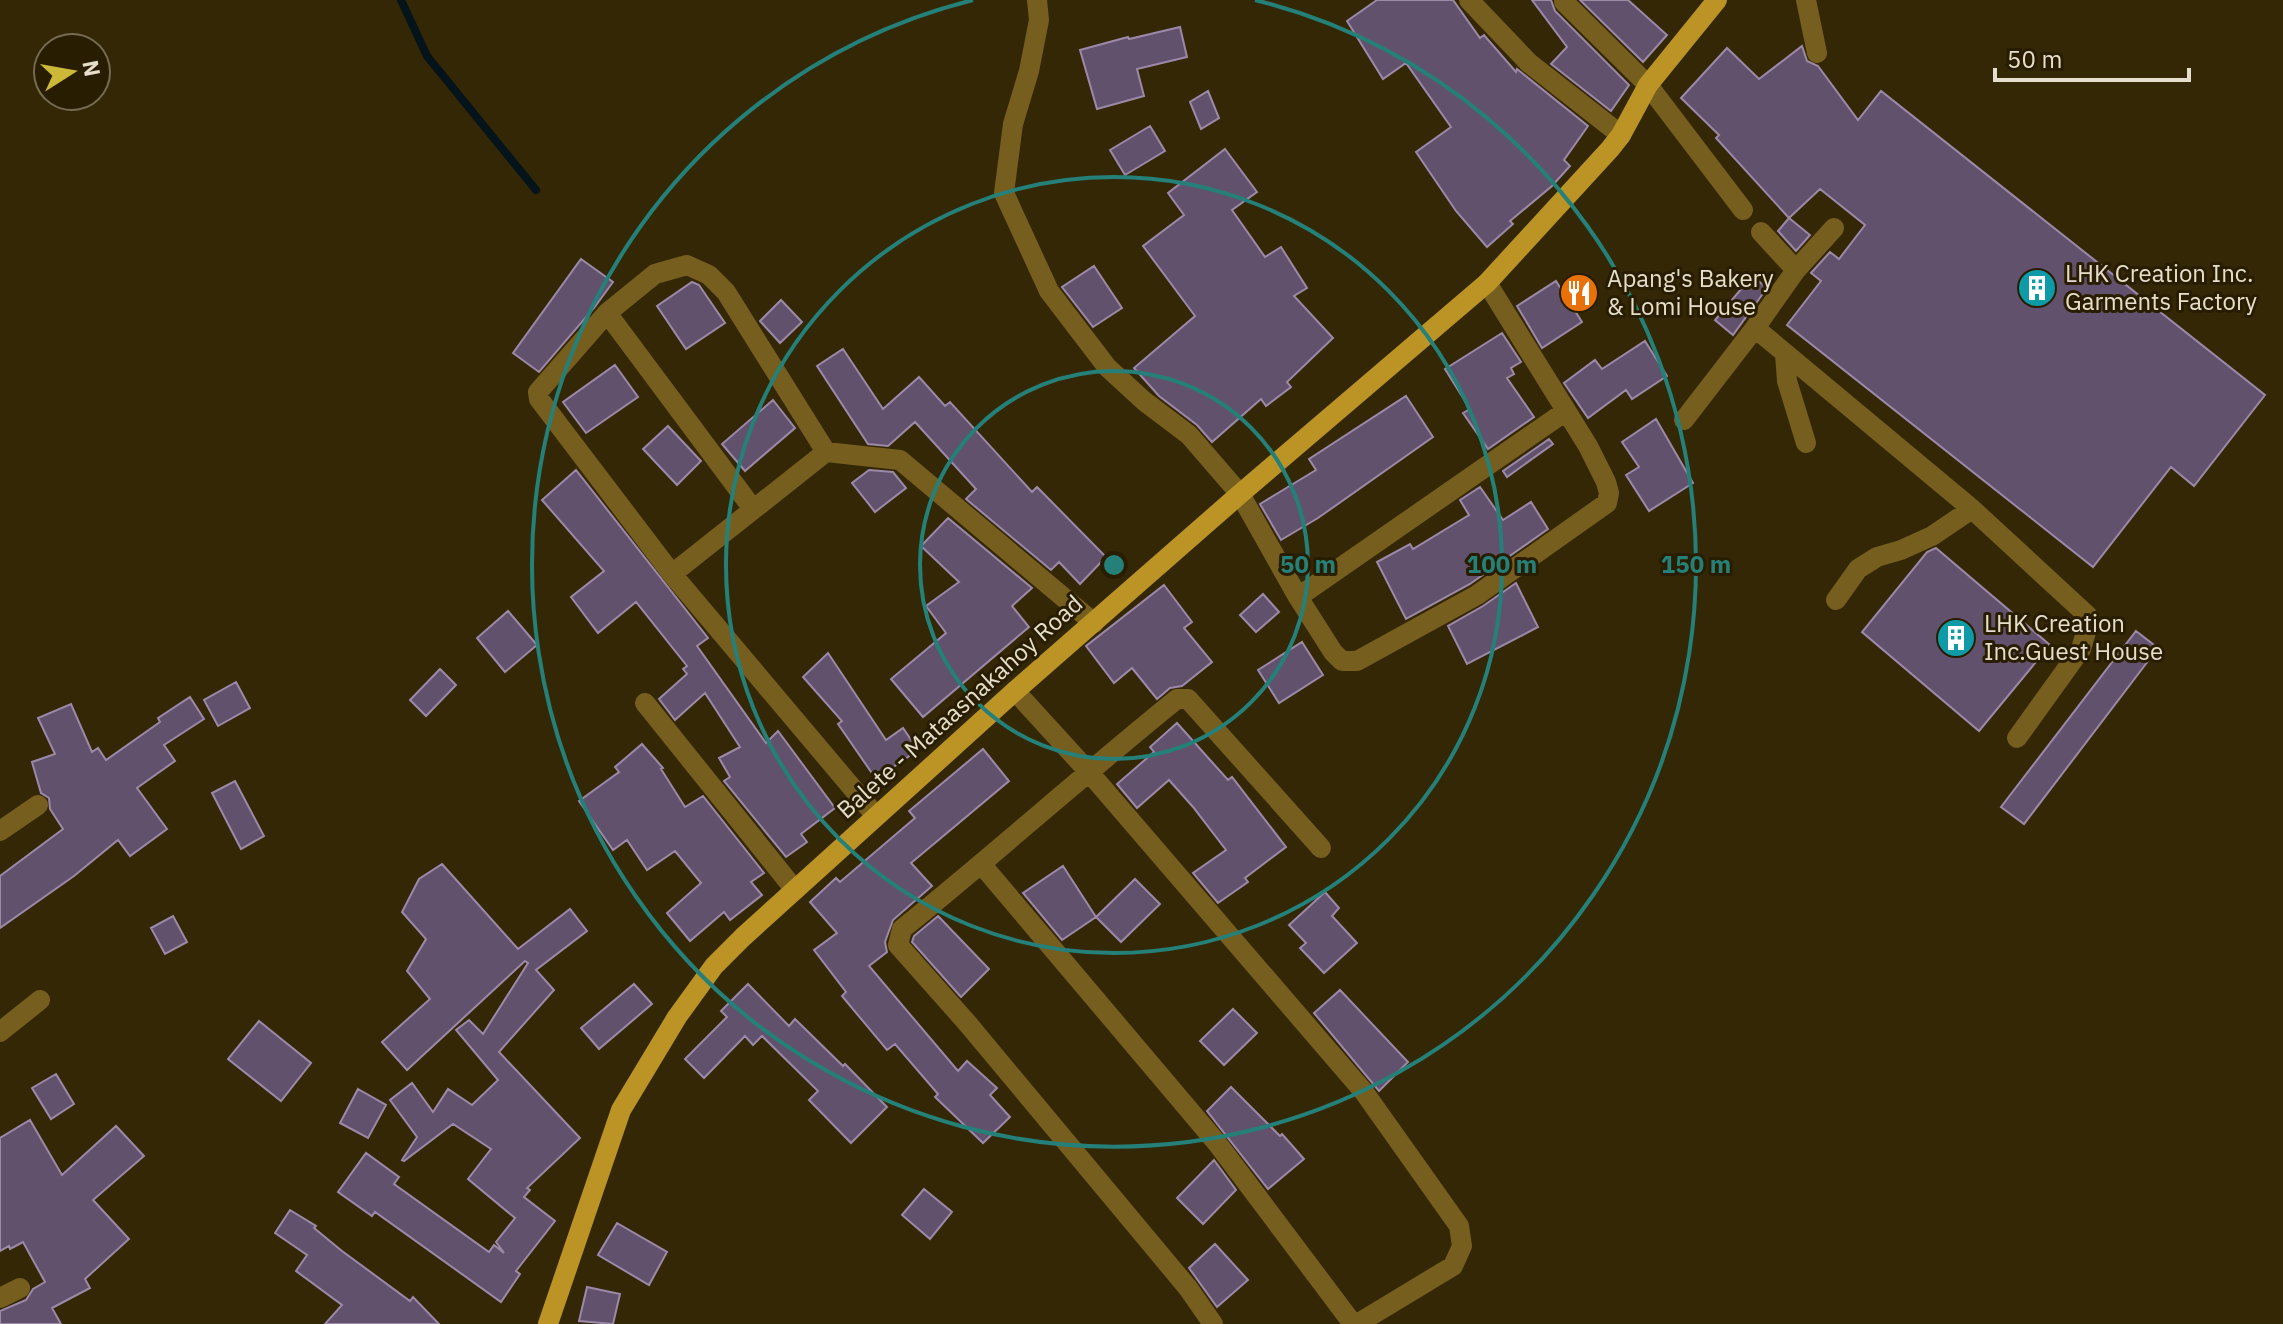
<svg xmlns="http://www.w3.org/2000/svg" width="2283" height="1324" font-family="'IBM Plex Sans',sans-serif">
	<rect width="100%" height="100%" fill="#332706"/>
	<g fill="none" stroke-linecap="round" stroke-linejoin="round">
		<path stroke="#05131b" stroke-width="8" d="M401,0L427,56L536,190"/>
	</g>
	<path fill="#62516d" stroke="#9c89a8" stroke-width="2" d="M1377,0H1453L1480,38L1484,35L1516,72L1517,69L1588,126L1564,160L1570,166L1552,186L1510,221L1513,224L1487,247L1456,211L1416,152L1451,127L1406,63L1383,79L1347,21Z
		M1532,0H1551L1555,11L1629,85L1611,111L1551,64L1567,47Z
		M1580,0H1628L1667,35L1643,62Z
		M1180,27L1187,57L1137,69L1144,96L1097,109L1080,50L1128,37L1129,39Z
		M1802,46L1807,61L1818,66L1858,120L1881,91L2265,395L2194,486L2171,467L2093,567L1787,325L1821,281L1811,273L1830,252L1839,259L1865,225L1820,189L1789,218L1716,138L1719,135L1681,98L1727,48L1759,79Z
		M1208,91L1219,118L1201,129L1190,102Z
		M1150,126L1165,151L1125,175L1110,150Z
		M1225,149L1257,192L1232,210L1265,257L1281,247L1307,288L1294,296L1333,338L1287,382L1291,387L1266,406L1261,399L1212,442L1197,425L1159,396L1134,368L1195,316L1143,246L1184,215L1168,193Z
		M1789,218L1810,235L1796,251L1778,231Z
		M581,259L613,282L594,308L539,372L513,353Z
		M1094,266L1122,308L1093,327L1062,287Z
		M1752,276L1767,288L1733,335L1715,320Z
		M1556,281L1582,322L1542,348L1517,306Z
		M692,282L699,285L725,323L686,349L657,306Z
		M781,300L802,322L780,343L760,321Z
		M1502,333L1521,362L1511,368L1514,374L1507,378L1534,417L1488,449L1463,413L1470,409L1445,369Z
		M1645,341L1667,376L1632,399L1626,390L1588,418L1564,383L1595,360L1602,369Z
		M843,349L883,409L919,377L945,406L950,402L1032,492L1037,487L1106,557L1080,584L1059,562L1051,570L966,499L976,489L915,422L888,446L868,444L817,366Z
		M615,365L638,397L586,433L563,402Z
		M1406,396L1433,437L1318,518L1281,540L1260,504L1316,470L1309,459Z
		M773,400L795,428L745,471L722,444Z
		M1656,419L1693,483L1649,511L1626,475L1639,467L1622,442Z
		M668,426L701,461L677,485L643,449Z
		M1549,439L1553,444L1507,477L1503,471Z
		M576,470L708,638L697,646L766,743L778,731L835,808L801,834L807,842L786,857L724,781L730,777L719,758L740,747L705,693L675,720L659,699L687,674L683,669L687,666L636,602L598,633L571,597L604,571L542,500Z
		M869,470L893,472L906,488L875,512L852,483Z
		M1480,487L1503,520L1531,502L1548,529L1470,584L1406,619L1377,562L1410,544L1413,549L1469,515L1460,500Z
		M948,518L1032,588L1012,606L1029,627L923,717L891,679L946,633L926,606L959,582L921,546Z
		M1936,548L2050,645L1979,731L1862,632L1927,552Z
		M1516,583L1538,627L1467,664L1448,626L1483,606Z
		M1164,585L1192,622L1184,628L1212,662L1182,686L1170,688L1157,699L1132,668L1114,683L1086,646Z
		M1263,594L1279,612L1256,632L1240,615Z
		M508,611L537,645L505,672L477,638Z
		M2136,631L2158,648L2024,824L2001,807Z
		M1302,642L1323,675L1279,703L1258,670Z
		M828,653L886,740L903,728L918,750L876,779L838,724L842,721L803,677Z
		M440,669L456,685L426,716L410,700Z
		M236,682L250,708L218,726L204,700Z
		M190,697L204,719L164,745L175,761L137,788L167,829L130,856L118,840L74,876L0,928V876L63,829L50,809L49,798L41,793L32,762L55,754L38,718L71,704L92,752L98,748L106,760L160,722L158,718Z
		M1177,723L1228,780L1232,777L1286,847L1245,878L1248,882L1218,903L1193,873L1226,850L1193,807L1169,780L1137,808L1117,784L1154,752L1150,747Z
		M642,744L663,768L661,769L685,807L703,796L764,873L751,882L762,895L730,920L724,912L690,941L667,913L701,883L675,851L647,870L627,840L613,850L579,801L619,772L615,767Z
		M983,749L1009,781L911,863L932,886L893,920L885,942L887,952L869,966L958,1071L967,1061L997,1088L990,1095L1010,1117L983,1143L935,1097L938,1094L895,1044L887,1050L842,996L846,992L814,950L837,933L810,902L836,878L840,882L915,818L909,811Z
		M235,781L264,836L241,849L212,793Z
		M442,864L518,949L570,909L587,931L536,970L554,990L499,1052L580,1138L527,1188L530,1190L524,1197L555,1221L516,1271L520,1274L501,1302L375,1212L372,1216L338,1192L366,1153L399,1177L394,1184L489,1252L494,1245L504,1253L496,1242L515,1218L468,1179L491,1149L453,1124L404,1161L402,1160L417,1137L390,1100L412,1083L433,1112L448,1089L472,1105L498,1080L456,1030L469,1020L483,1034L528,963L525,961L407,1070L382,1042L430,999L407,971L426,939L402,912L419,879Z
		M1063,866L1096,917L1062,940L1023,893Z
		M1135,879L1160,904L1121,942L1096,917Z
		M1325,892L1339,908L1332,916L1357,943L1324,973L1300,948L1306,943L1289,925Z
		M173,916L187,942L165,954L151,928Z
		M938,916L989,969L961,997L912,942L914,936Z
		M634,984L652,1004L599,1049L581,1028Z
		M748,984L789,1026L795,1019L843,1066L845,1064L887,1107L851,1143L809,1100L818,1091L762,1036L753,1045L745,1036L704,1078L685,1059L727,1017L721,1011Z
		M1340,990L1408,1062L1379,1091L1314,1013Z
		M1233,1009L1257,1033L1224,1065L1200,1041Z
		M259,1021L311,1063L281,1101L228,1059Z
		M56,1074L74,1104L51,1119L32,1088Z
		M1231,1087L1280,1136L1282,1134L1304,1159L1268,1189L1207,1111Z
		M358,1089L386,1105L368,1138L340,1123Z
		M30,1120L62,1175L116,1126L144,1156L93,1200L129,1239L85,1279L90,1288L52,1308L61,1324H0V1311L26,1300L33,1289L45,1282L23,1242L10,1249L9,1246L0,1251V1138Z
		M1214,1160L1236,1190L1203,1224L1177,1198Z
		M924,1189L952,1212L930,1239L902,1215Z
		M290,1210L316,1226L314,1228L342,1251L410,1301L413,1297L439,1324H325L342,1305L296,1271L307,1255L275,1233Z
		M617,1223L667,1252L649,1285L598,1255Z
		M1215,1244L1248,1280L1217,1307L1189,1268Z
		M587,1287L620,1294L613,1324L579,1321Z"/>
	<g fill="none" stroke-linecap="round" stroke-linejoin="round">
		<path stroke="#765e1f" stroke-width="20" d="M1037,0L1039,20L1029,71L1013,124L1004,193L1049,291L1107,367L1144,401L1189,435L1240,494L1298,597L1333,652L1342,661H1357L1477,595L1607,503L1609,493L1606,482L1588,446L1487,283
			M1469,0L1529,63L1621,135
			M1806,0L1817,53
			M1564,2L1648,85L1743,210
			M1834,228L1796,270L1755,328L1972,509L2087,615L2086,632L2081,649L2017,738
			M1761,232L1796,270
			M607,313L753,509
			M1785,354L1787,381L1806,443
			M1684,420L1755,328
			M672,574L826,452
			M1298,597L1566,411
			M1836,600L1858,569L1877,557L1901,550L1932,536L1972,509
			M1015,691L1088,771L1364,1092L1459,1226L1462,1246L1453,1266L1357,1324
			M645,703L795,890
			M876,816L672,574L539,399L538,392L607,313L655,274L687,265L709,275L726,292L826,452L900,460L1094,623
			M0,831L38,805
			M982,865L1217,1143L1353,1324
			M0,1032L40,1000
			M0,1298L20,1288
			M1213,1324L1188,1288L968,1024L898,945L902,929C995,854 1084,774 1177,699H1188L1321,848"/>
		<path stroke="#bb9425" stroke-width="20" d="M548,1324L621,1110L677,1017L714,966L743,937L1015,691L1240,494L1487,283L1610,149L1621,135L1648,85L1717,0"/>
	</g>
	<g fill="none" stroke="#248078" stroke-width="4">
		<circle cx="1114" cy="565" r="194"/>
		<circle cx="1114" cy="565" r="388"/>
		<path d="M1255 0A582 582 0 1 1 973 0"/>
	</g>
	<defs>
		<g id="building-disc" transform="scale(2)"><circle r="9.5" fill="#0f9aa8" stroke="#291d00"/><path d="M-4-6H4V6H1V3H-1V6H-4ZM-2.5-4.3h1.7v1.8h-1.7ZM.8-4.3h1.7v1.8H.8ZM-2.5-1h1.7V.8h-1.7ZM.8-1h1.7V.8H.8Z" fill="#fff"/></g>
		<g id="restaurant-disc" transform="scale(2)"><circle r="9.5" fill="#e8710a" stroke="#291d00"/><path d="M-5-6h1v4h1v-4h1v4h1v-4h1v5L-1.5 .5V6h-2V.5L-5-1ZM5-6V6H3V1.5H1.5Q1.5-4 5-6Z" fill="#fff"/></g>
	</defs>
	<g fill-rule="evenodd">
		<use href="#building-disc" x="2037" y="288"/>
		<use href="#restaurant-disc" x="1579" y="293"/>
		<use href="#building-disc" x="1956" y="638"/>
	</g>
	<g text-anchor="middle" stroke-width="6" stroke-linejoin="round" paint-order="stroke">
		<g font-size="24" fill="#e6decd" stroke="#291d00" text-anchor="start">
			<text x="2065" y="282">LHK Creation Inc.<tspan x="2065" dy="28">Garments Factory</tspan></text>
			<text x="1607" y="287">Apang's Bakery<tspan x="1607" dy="28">&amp; Lomi House</tspan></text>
			<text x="1984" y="632">LHK Creation<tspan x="1984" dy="28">Inc.Guest House</tspan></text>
		</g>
		<g font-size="24" fill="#e6decd" stroke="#291d00">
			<text transform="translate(960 707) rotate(-42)" y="8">Balete - Mataasnakahoy Road</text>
		</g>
	</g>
	<circle cx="1114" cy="565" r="12" fill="#248078" stroke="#291d00" stroke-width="4"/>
	<g font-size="24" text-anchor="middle" font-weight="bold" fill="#248078" stroke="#291d00" stroke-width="6" stroke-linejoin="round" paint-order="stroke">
		<text x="1308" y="573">50 m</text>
		<text x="1502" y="573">100 m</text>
		<text x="1696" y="573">150 m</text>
	</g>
	<g transform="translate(72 72) rotate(79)"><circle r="38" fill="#291d00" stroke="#756a52" stroke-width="2"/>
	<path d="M0-6L14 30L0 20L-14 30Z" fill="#ccb938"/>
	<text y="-12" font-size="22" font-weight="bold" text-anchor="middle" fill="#e6decd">N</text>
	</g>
	<path d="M1995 68v12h194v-12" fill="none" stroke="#e6decd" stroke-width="4"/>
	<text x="2007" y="68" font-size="24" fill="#e6decd" stroke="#291d00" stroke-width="6" paint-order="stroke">50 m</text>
</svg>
